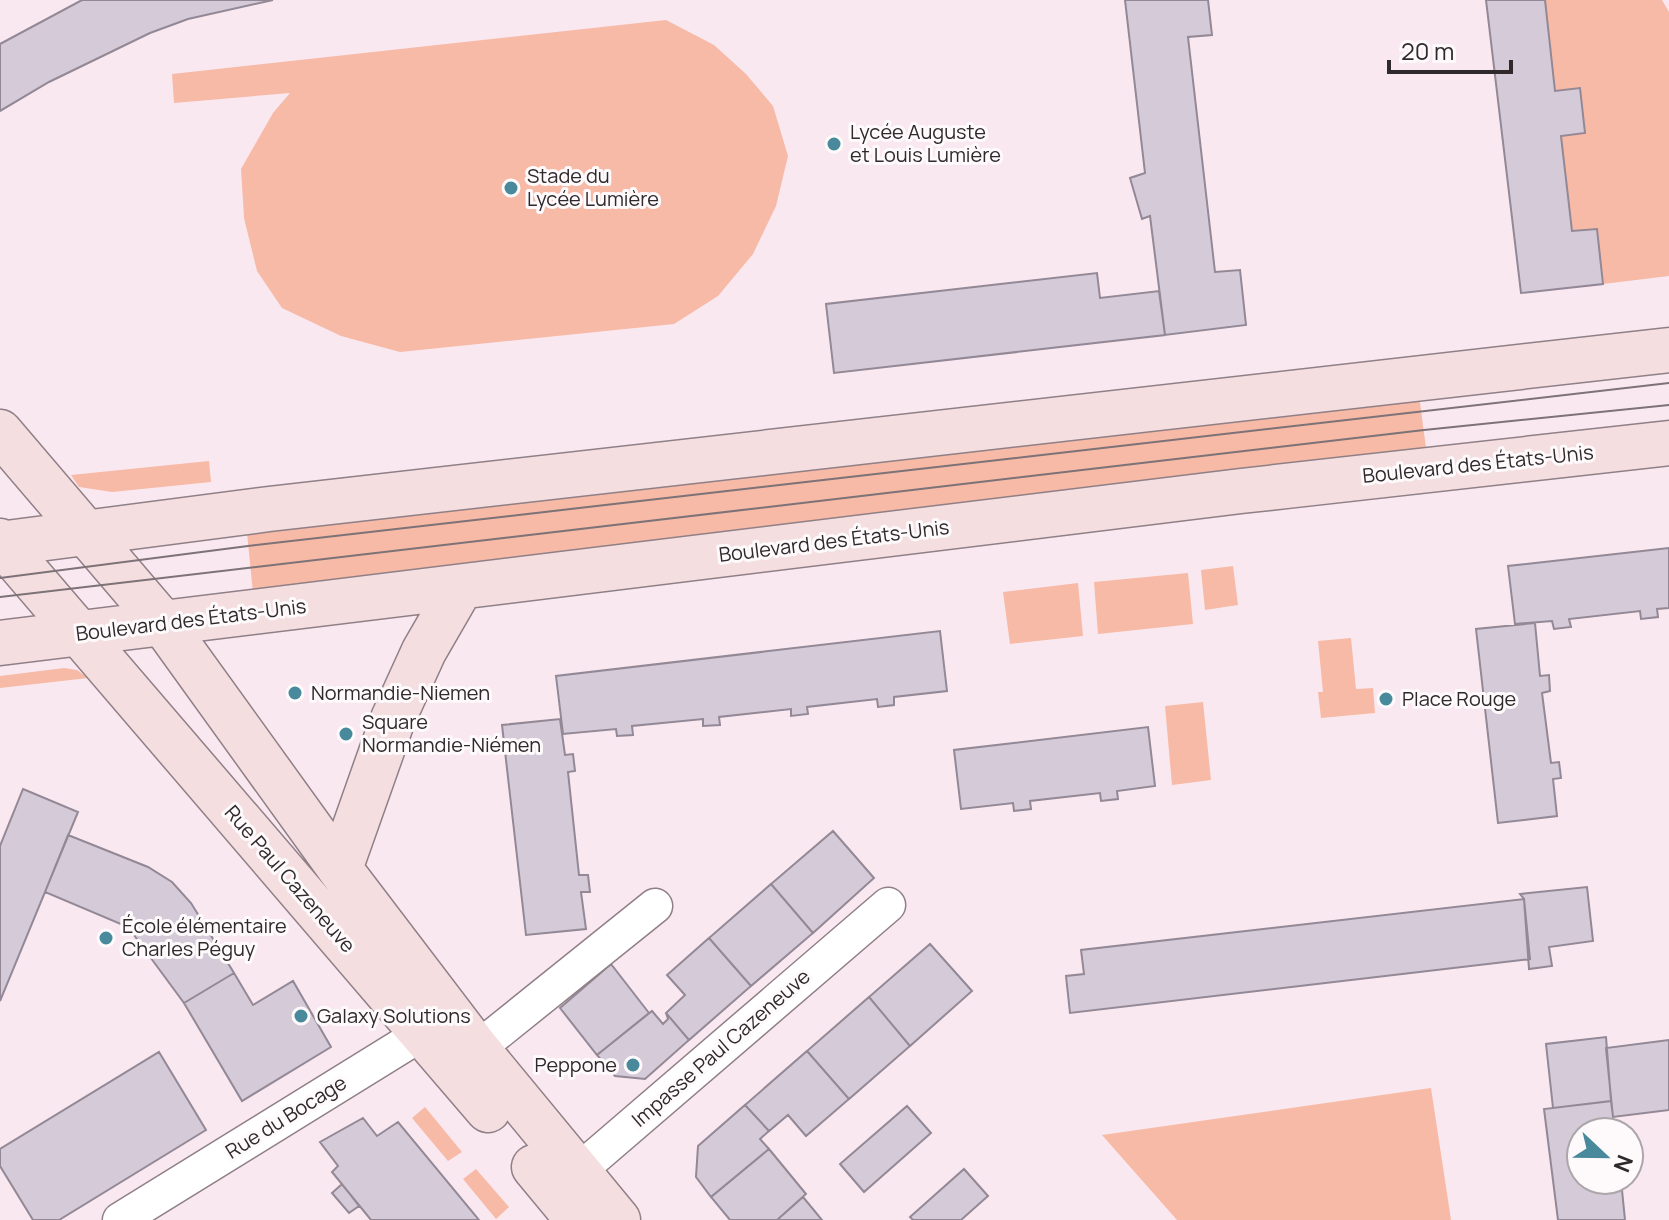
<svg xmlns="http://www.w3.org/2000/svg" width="1669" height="1220" font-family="Manrope,sans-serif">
	<rect width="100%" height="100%" fill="#fae8f1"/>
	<path fill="#f6baa6" d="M1545,0H1662L1669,12V276L1603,284L1597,229L1572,231L1561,136L1585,133L1580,89L1555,91Z
		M666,20L714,45L746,74L773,106L788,156L776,206L753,254L718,296L674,324L400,352L341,336L282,308L257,271L244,218L241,169L273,113L290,93L174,103L172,74Z
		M1418,387L1427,456L253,593L246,523Z
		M209,461L211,482L112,492L79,487L71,475Z
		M1233,566L1238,605L1205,610L1201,570Z
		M1188,573L1193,624L1098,634L1094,582Z
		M1078,583L1083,636L1010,644L1003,592Z
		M1351,638L1356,689L1373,688L1375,713L1321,718L1318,692H1323L1318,641Z
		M64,668L77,670L88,678L0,688V676Z
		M1203,702L1211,780L1172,785L1165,706Z
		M1431,1088L1451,1220H1177L1102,1135Z
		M425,1107L462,1152L448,1161L412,1118Z
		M476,1169L509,1207L496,1219L463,1179Z"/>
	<path fill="#d5cad7" stroke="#938895" stroke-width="2" d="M82,0H273L188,19L150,33L49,82L0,111V44Z
		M1125,0H1208L1212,35L1188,37L1215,272L1240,270L1246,325L1165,335L1150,216L1142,219L1130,178L1145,173Z
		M1486,0H1545L1555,91L1580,88L1585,133L1561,136L1572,231L1597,229L1603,284L1521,293Z
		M1097,273L1100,298L1159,291L1165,335L834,373L826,304Z
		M1669,548V608L1657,609L1658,617L1641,619L1640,611L1569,619L1571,627L1554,629L1552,621L1515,624L1508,566Z
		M1535,623L1540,676L1549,675L1550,691L1542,693L1551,763L1559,762L1561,778L1553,779L1557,816L1498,823L1476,629Z
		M940,631L947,691L894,697V705L878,707L877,699L807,707L808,714L791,716V709L719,717L720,725L703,726V719L632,726L633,735L617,736L616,729L563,734L556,676Z
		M560,719L565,755L573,754L575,771L568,772L579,875H588L590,892H581L586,929L526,935L502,725Z
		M1148,727L1155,786L1117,791L1118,799L1101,801L1100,793L1030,801L1031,809L1014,811L1013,803L961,809L954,750Z
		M23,789L78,812L0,1001V846Z
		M833,831L874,878L813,933L771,884Z
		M68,835L148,867L172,882L191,903L234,973L184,1003L128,927L45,892Z
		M771,884L813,933L751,986L709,938Z
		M1587,887L1593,941L1549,947L1552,966L1529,969L1524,899L1520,894Z
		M1524,899L1530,959L1070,1013L1066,976L1084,974L1081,950Z
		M709,938L751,986L689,1040L666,1013L685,995L667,975Z
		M930,944L972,991L910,1046L869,997Z
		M611,964L649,1013L597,1055L560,1008Z
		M234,973L253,1005L293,981L331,1047L242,1101L184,1003Z
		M869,997L910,1046L849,1099L807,1051Z
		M652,1011L663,1024L668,1019L666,1013L689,1040L645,1079L615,1076L597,1055Z
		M1606,1037L1611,1101L1553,1108L1546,1044Z
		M1669,1040V1110L1613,1117L1606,1048Z
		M807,1051L849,1099L806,1136L788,1115L769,1131L745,1105Z
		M159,1052L206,1130L59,1220H33L0,1166V1149Z
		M1611,1101L1615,1132H1581V1180H1621L1625,1220H1558L1544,1109Z
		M745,1105L769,1131L760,1139L769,1149L711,1197L696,1177L698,1146Z
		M907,1106L931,1133L864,1192L840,1164Z
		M363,1118L377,1136L398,1122L479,1220H371L332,1172L338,1166L320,1142Z
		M769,1149L806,1194L777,1220H730L711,1197Z
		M964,1169L988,1196L961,1220H913L910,1217Z
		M342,1184L359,1206L349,1213L332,1193Z
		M803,1197L822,1220H777Z"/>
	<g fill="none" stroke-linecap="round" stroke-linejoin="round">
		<g stroke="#8f7f86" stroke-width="37">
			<path id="street" d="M477,1049L655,906
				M561,1186L888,905
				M120,1220L442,1021"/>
		</g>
		<g stroke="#8f7f86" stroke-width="47">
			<path id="secondary" d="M0,432L162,622L340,869L477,1049L618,1220
				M0,541L488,1110
				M0,544L269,509L1669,350
				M0,643L1241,491L1669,443
				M340,869L393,719L424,651L461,587
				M534,1167L578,1220"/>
		</g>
		<use href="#street" stroke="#fff" stroke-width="34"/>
		<use href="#secondary" stroke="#f4dee0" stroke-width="44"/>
		<path stroke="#7c7277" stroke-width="2" d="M0,578L248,546L1669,383
			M0,597L1424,430L1669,405"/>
	</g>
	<g fill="#488a9b" stroke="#fefafc" stroke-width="3">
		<circle cx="834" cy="144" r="8"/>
		<circle cx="511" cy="188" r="8"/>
		<circle cx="295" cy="693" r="8"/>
		<circle cx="1386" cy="699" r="8"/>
		<circle cx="346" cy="734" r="8"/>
		<circle cx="106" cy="938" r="8"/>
		<circle cx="301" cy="1016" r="8"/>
		<circle cx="633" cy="1065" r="8"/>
	</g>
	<g text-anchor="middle" stroke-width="6" stroke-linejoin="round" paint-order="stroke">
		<g font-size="20" fill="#2f292c" stroke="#fefafc" text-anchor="start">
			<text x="850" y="139">Lycée Auguste<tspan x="850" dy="23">et Louis Lumière</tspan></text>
			<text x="527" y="183">Stade du<tspan x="527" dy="23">Lycée Lumière</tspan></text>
			<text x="311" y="700">Normandie-Niemen</text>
			<text x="1402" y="706">Place Rouge</text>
			<text x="362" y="729">Square<tspan x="362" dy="23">Normandie-Niémen</tspan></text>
			<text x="122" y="933">École élémentaire<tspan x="122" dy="23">Charles Péguy</tspan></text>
			<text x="317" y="1023">Galaxy Solutions</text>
			<text x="617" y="1072" text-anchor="end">Peppone</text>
		</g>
		<g font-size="20" fill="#2f292c" stroke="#fefafc">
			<text transform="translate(1478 464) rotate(-6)" y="7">Boulevard des États-Unis</text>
			<text transform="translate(834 541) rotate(-7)" y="7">Boulevard des États-Unis</text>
			<text transform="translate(191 620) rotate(-7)" y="7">Boulevard des États-Unis</text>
			<text transform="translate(290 879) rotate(49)" y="7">Rue Paul Cazeneuve</text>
			<text transform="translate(721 1048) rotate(-41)" y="7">Impasse Paul Cazeneuve</text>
			<text transform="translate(286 1117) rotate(-32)" y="7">Rue du Bocage</text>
		</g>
	</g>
	<g transform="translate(1605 1156) rotate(112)"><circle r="38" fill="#fefafc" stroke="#aba6a9" stroke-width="2"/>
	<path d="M0-6L14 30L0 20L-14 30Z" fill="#488a9b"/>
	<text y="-12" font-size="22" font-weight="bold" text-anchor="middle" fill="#2f292c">N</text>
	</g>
	<path d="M1389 60v12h122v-12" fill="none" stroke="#2f292c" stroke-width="4"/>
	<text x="1401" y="60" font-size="24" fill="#2f292c" stroke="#fefafc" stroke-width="6" paint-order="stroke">20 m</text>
</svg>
